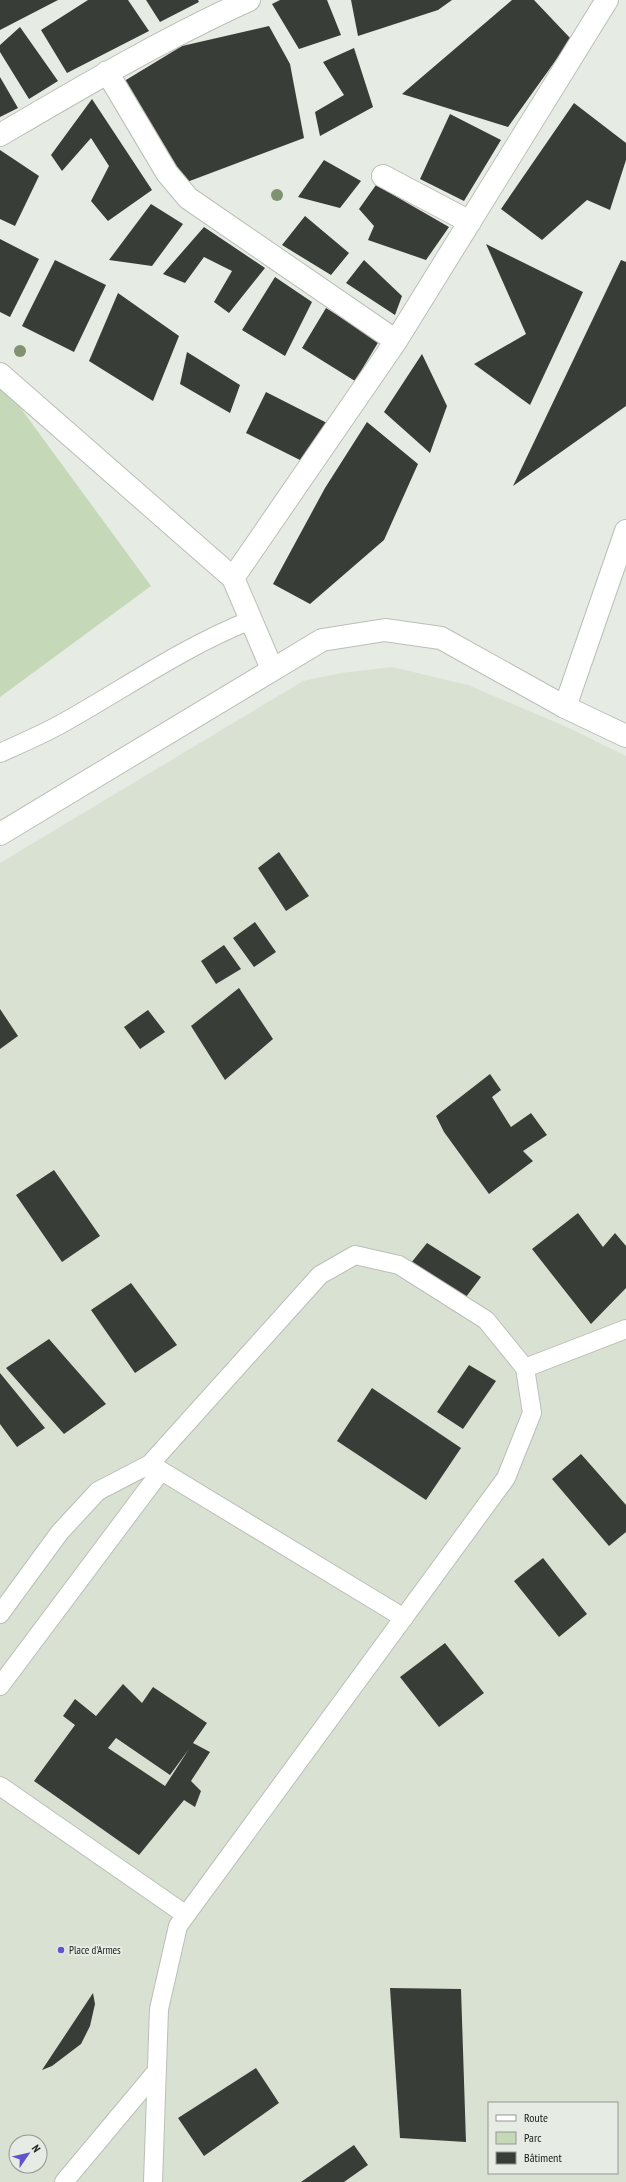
<svg xmlns="http://www.w3.org/2000/svg" width="626" height="2182" font-family="'PT Sans Narrow',sans-serif">
	<rect width="100%" height="100%" fill="#e6ebe3"/>
	<path fill="#d9e1d3" fill-rule="evenodd" d="M392,667L468,685L569,728L626,756V2182H0V863L303,681L341,673ZM489,2103H617V2173H489ZM16,2142H40V2166H16Z"/>
	<path fill="#c5d8b7" d="M0,380L151,586L0,697Z"/>
	<path fill="#393d37" fill-rule="evenodd" d="M0,0H58L0,30Z
		M88,0H128L149,31L67,73L41,30Z
		M146,0H198L199,2L160,22Z
		M280,0H327L341,35L299,49L272,4Z
		M351,0H452L438,10L358,36Z
		M512,0H534L571,39L508,127L402,94Z
		M269,26L290,64L304,138L187,182L121,83L182,46Z
		M20,27L58,81L29,99L0,52V45Z
		M354,48L373,107L320,136L315,112L344,95L323,62Z
		M0,77L18,108L0,117Z
		M92,99L152,190L108,221L91,201L109,166L91,138L62,171L51,155Z
		M574,103L626,143V160L610,210L587,200L542,240L501,209Z
		M450,114L501,140L464,201L420,179Z
		M0,150L39,176L15,226L0,219Z
		M324,160L361,181L340,208L298,197Z
		M376,185L449,227L426,260L368,240L374,226L359,209Z
		M151,204L183,224L152,266L109,260Z
		M305,216L349,253L331,275L282,245Z
		M204,227L265,268L229,313L214,302L232,271L204,257L185,283L163,274Z
		M0,239L39,259L10,317L0,312Z
		M486,244L583,292L530,405L474,364L526,334Z
		M55,260L106,285L74,352L22,326Z
		M364,260L402,296L395,315L346,283Z
		M621,260L626,262V406L513,486Z
		M275,277L312,302L285,356L242,330Z
		M118,293L179,336L153,401L89,361Z
		M326,308L379,341L355,381L302,348Z
		M187,352L240,385L230,413L180,384Z
		M422,354L447,406L430,453L384,412Z
		M266,392L327,423L302,461L246,433Z
		M367,422L418,464L384,540L310,604L273,584L325,488Z
		M279,852L309,896L286,911L258,868Z
		M255,922L276,952L254,967L233,938Z
		M224,945L241,969L216,984L201,961Z
		M239,988L273,1039L225,1080L191,1026Z
		M0,1009L18,1036L0,1049Z
		M148,1010L165,1032L140,1049L124,1027Z
		M490,1074L501,1090L492,1097L511,1127L531,1113L547,1135L523,1151L533,1161L489,1194L444,1132L436,1116Z
		M54,1170L100,1236L62,1262L16,1195Z
		M578,1213L603,1247L615,1233L626,1246V1288L591,1324L532,1249Z
		M427,1243L481,1277L466,1297L411,1263Z
		M131,1283L177,1345L135,1373L91,1310Z
		M49,1339L106,1404L64,1434L6,1368Z
		M469,1365L496,1381L463,1429L437,1412Z
		M0,1373L45,1428L17,1447L0,1424Z
		M372,1388L461,1448L426,1500L337,1441Z
		M581,1454L626,1505V1532L609,1546L552,1479Z
		M543,1558L587,1614L559,1637L514,1581Z
		M445,1643L484,1693L439,1727L400,1677Z
		M123,1684L142,1703L153,1687L207,1723L193,1743L210,1752L191,1781L201,1791L195,1807L184,1800L139,1855L34,1781L75,1725L63,1716L75,1699L96,1716ZM116,1738L170,1775L189,1749L165,1786L108,1748Z
		M390,1988L461,1989L466,2142L400,2138Z
		M93,1993L95,2004L90,2026L81,2044L52,2066L42,2070Z
		M256,2068L279,2103L204,2156L178,2118Z
		M354,2145L368,2165L344,2182H301Z"/>
	<g fill="none" stroke-linecap="round" stroke-linejoin="round">
		<g stroke="#babfb7" stroke-width="20">
			<path id="service" d="M0,753C20,744 41,735 61,724C124,689 183,647 251,620
				M525,1368L626,1329
				M150,1464L404,1618
				M0,1614L60,1532L98,1491L150,1464L320,1275L355,1255L399,1265L486,1320L525,1368L532,1413L506,1478L178,1926L159,2009L153,2182
				M0,1686L161,1471
				M0,1786L186,1915
				M64,2182L156,2072"/>
		</g>
		<g stroke="#babfb7" stroke-width="24">
			<path id="minor" d="M107,72L167,173L188,198L396,341
				M0,135C82,87 163,39 249,0
				M383,176L470,222
				M0,374L233,578
				M272,669L233,578L396,341L607,0
				M565,707L626,531"/>
		</g>
		<g stroke="#babfb7" stroke-width="24">
			<path id="tertiary" d="M0,834L322,640L385,630L441,638L565,707L626,736"/>
		</g>
		<use href="#service" stroke="#fff" stroke-width="18"/>
		<use href="#minor" stroke="#fff" stroke-width="22"/>
		<use href="#tertiary" stroke="#fff" stroke-width="22"/>
	</g>
	<g fill="#80926f">
		<circle cx="277" cy="195" r="6"/>
		<circle cx="20" cy="351" r="6"/>
	</g>
	<circle fill="#6054cd" stroke="#e6ebe3" stroke-width="1.5" cx="61" cy="1950" r="4"/>
	<g text-anchor="middle" stroke-width="4" stroke-linejoin="round" paint-order="stroke">
		<g font-size="11" fill="#1b1c1a" stroke="#e6ebe3" text-anchor="start">
			<text x="69" y="1954">Place d'Armes</text>
		</g>
	</g>
	<rect x="488" y="2102" width="130" height="72" fill="#e6ebe3" stroke="#959893"/>
	<rect x="496" y="2115" width="20" height="6" fill="#ffffff" stroke="#959893"/>
	<text x="524" y="2122" font-size="12" fill="#1b1c1a">Route</text>
	<rect x="496" y="2132" width="20" height="12" fill="#c5d8b7" stroke="#959893"/>
	<text x="524" y="2142" font-size="12" fill="#1b1c1a">Parc</text>
	<rect x="496" y="2152" width="20" height="12" fill="#393d37" stroke="#959893"/>
	<text x="524" y="2162" font-size="12" fill="#1b1c1a">Bâtiment</text>
	<g transform="translate(28 2154) rotate(56)"><circle r="19" fill="#e6ebe3" stroke="#959893"/>
	<path d="M0-3L7 15L0 10L-7 15Z" fill="#6054cd"/>
	<text y="-6" font-size="11" font-weight="bold" text-anchor="middle" fill="#1b1c1a">N</text>
	</g>
</svg>
